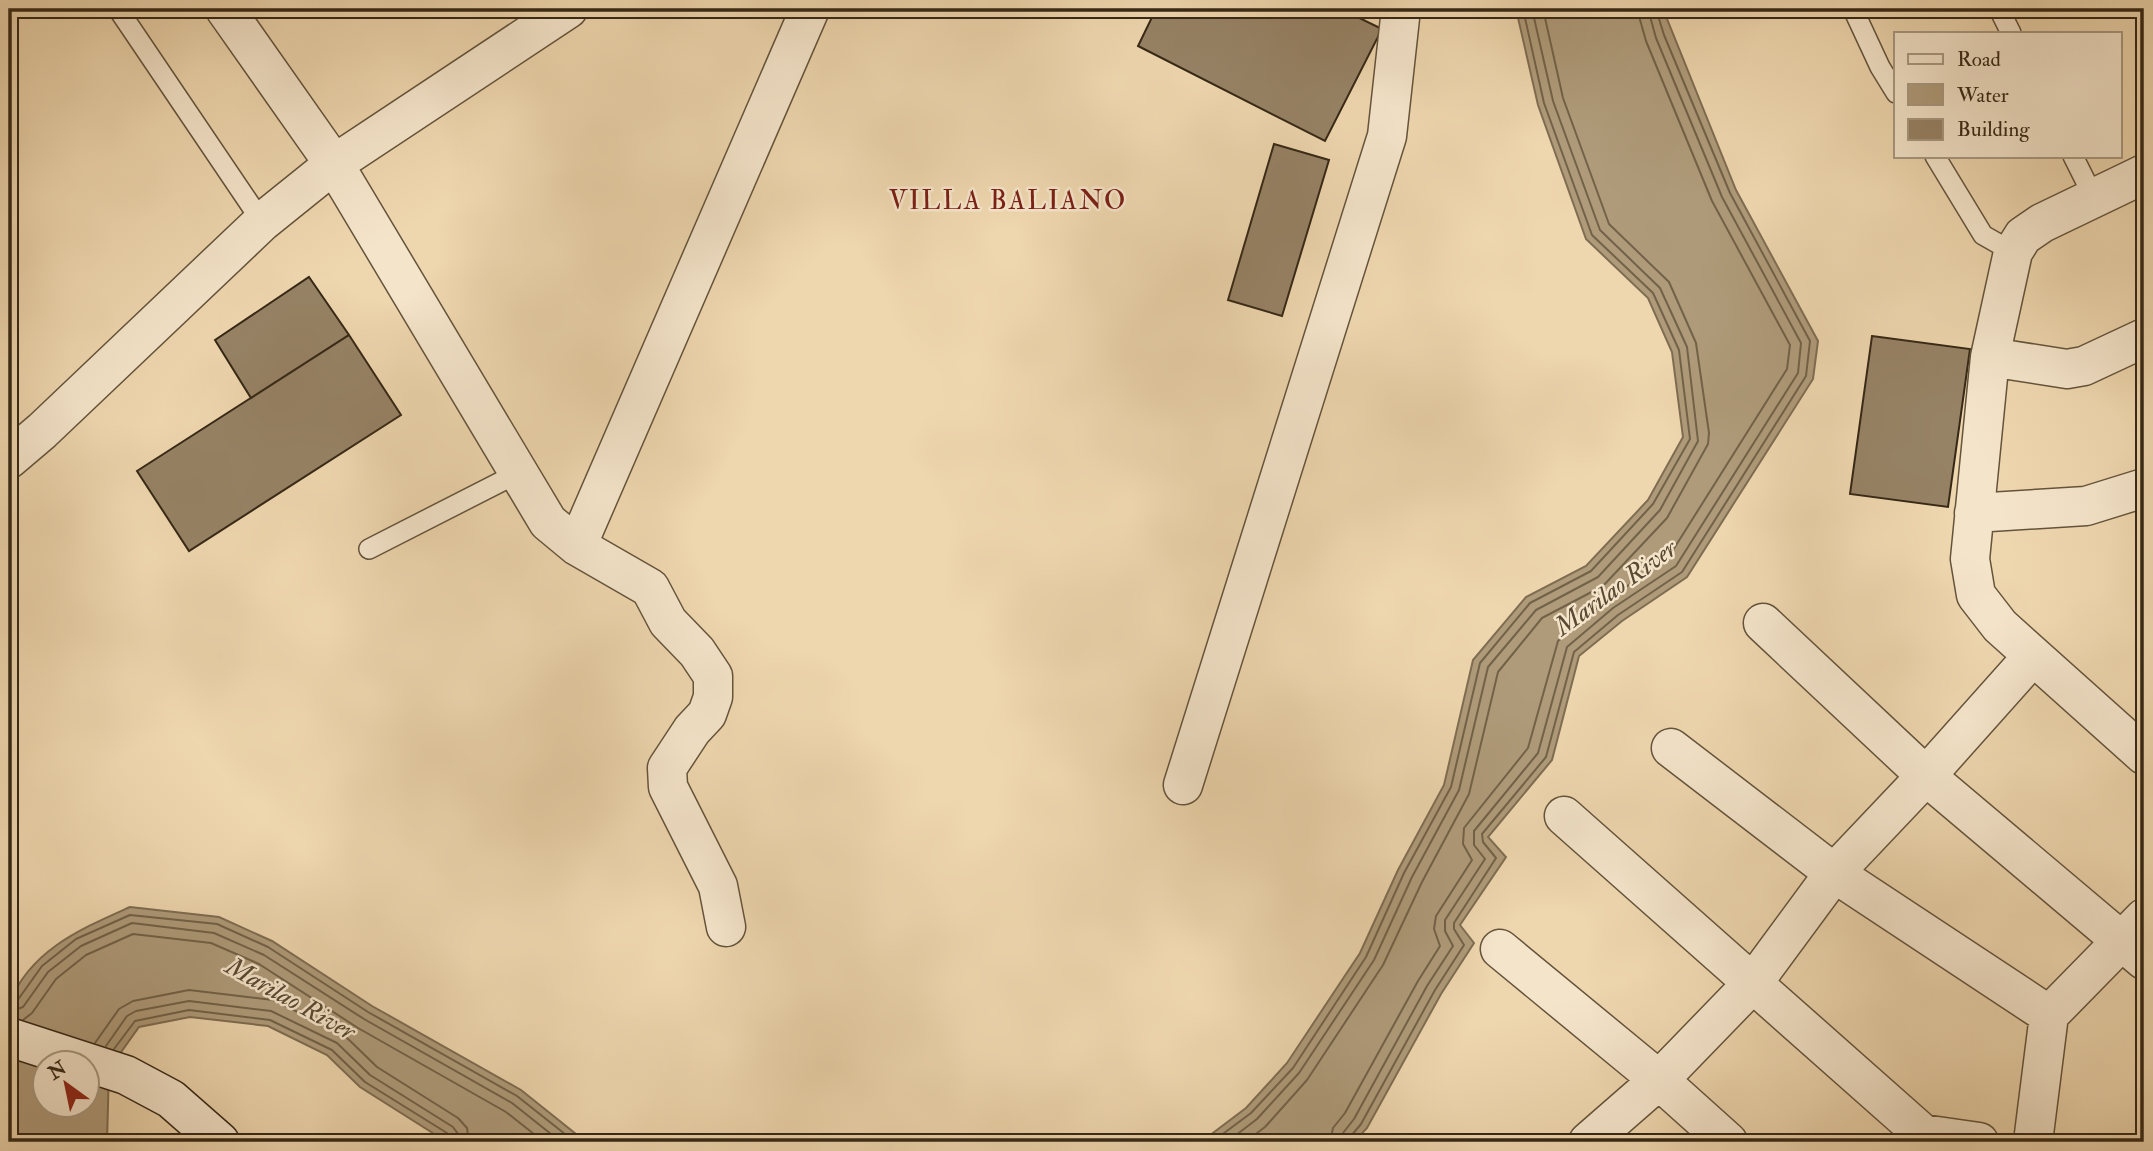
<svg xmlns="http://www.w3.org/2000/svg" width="2153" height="1151" font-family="'IM FELL Double Pica',serif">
	<rect width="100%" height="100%" fill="#eed6ae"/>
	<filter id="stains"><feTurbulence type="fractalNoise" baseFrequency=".00286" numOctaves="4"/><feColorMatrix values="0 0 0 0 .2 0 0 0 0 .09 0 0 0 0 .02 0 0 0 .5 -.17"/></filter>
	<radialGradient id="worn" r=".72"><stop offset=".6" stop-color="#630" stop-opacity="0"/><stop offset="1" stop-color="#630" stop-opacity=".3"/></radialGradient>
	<path fill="#af9b7a" stroke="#7f6d52" stroke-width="2" fill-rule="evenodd" d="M1516,9H1663L1736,190L1818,341L1813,379L1687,577L1622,621L1579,656L1552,760L1488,837L1506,857L1460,925L1474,943L1441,994L1367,1128L1354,1142H1201L1246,1108L1287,1063L1360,953L1398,870L1444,785L1473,660L1526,597L1586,566L1648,500L1683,437L1672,352L1648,298L1586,239L1538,105Z
		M130,907L219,917L272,941L372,1006L521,1090L586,1142H447L360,1087L327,1055L268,1026L190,1017L139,1027L109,1069L107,1142H9V1004C30,950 81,929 130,907ZM46,1064H88V1106H46Z"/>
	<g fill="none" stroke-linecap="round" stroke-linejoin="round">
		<path stroke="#726248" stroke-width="2" d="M9,1003L17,1001L42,966L76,939L130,915L217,924L268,947L368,1012L517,1096L575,1142
			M9,1012L23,1007L48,972L81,946L132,923L214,933L264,955L364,1019L512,1103L561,1142
			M23,1020L32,1013L56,979L86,955L133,934L211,943L259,964L358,1028L506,1112L544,1142
			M95,1043L119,1009L133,1001L189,990L273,1000L343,1034L377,1067L458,1118L467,1128L469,1142
			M106,1046L127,1016L136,1011L189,1001L271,1011L337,1043L370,1075L453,1127L458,1134L459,1142
			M114,1049L135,1021L189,1010L270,1020L332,1050L365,1082L447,1133L450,1142
			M1212,1142L1251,1113L1293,1068L1366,957L1404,873L1451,787L1480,663L1530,603L1591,571L1653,504L1690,439L1679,350L1653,293L1592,235L1544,103L1523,9
			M1227,1142L1257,1119L1299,1073L1374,960L1412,877L1459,790L1488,667L1536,610L1598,577L1660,510L1698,441L1687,347L1660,288L1600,230L1553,101L1532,9
			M1245,1142L1265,1127L1307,1080L1383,965L1422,882L1469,794L1498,672L1542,618L1603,586L1667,518L1708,444L1709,433L1696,343L1669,282L1609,224L1563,98L1543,9
			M1330,1142L1333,1128L1345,1113L1418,981L1440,946L1434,929L1436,916L1472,860L1463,844L1464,828L1528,748L1558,641L1607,600L1668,558L1787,369L1790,345L1712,201L1646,41L1637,9
			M1341,1142L1343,1133L1354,1119L1427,986L1453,946L1445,931V920L1485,859L1474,845V831L1538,753L1567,647L1613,608L1676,566L1798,373L1801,343L1722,197L1656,38L1648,9
			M1350,1142L1351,1136L1361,1124L1435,990L1464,945L1454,929V923L1496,858L1483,842L1482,834L1546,757L1574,652L1618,615L1682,572L1806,376L1810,341L1730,193L1664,35L1656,9"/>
	</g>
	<path fill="#968265" stroke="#362816" stroke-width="2" d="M920,9H944L940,17Z
		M1156,9H1341L1382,29L1325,141L1138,46Z
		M1274,144L1329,160L1282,316L1228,300Z
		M309,277L349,335L251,398L215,340Z
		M349,335L401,415L189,551L137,471Z
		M1872,336L1970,349L1948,507L1850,494Z"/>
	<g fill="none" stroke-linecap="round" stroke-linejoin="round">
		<g stroke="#64543c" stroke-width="22">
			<path id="lane" d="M118,9L262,222
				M1853,9L1880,67L1896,93
				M1999,9L2011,33
				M1935,156L1983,235L2013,252
				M2073,156L2094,198
				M369,549L520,472"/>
		</g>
		<g stroke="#64543c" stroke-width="41">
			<path id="street" d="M225,9L334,164L548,522L577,546L650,588L668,622L697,652L713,676V697L707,714L692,730L667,768L668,787L718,886L726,927
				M2144,174L2042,223L2023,236L2013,252L1990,357L1970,559L1976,595L2000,626L2144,755
				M1990,357L2067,369L2084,366L2144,338
				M9,459L42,431L262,222L334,164L568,9
				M1974,513L2086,506L2144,488
				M577,546L810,9
				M1763,623L1926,776L2144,960
				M1671,748L1834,873L2049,1015
				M1183,785L1387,136L1400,18L1398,9
				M1564,816L1923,1134L1979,1142
				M1500,949L1659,1080L1728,1142
				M1588,1142L1659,1080L1753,983L1834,873L1926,776L2033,656
				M2033,1142L2049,1015L2144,918"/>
		</g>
		<g stroke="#362816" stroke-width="41">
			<path id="secondary" d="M9,1037L126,1075L171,1099L220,1142"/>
		</g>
		<use href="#lane" stroke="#f4e4ca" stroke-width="19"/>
		<use href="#street" stroke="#f4e4ca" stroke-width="38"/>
		<use href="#secondary" stroke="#f4e4ca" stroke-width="38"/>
	</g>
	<g text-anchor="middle" stroke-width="5" stroke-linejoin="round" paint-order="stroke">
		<g font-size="26" letter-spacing="2" fill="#7a1f14" stroke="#f4e4ca">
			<text x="1008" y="209">VILLA BALIANO</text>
		</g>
		<g font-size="26" font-style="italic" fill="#5a4a34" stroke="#f4e4ca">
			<text transform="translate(1615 587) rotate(-36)" y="9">Marilao River</text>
			<text transform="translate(291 998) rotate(29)" y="9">Marilao River</text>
		</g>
	</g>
	<rect width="2153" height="1151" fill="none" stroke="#eed6ae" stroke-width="35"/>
	<rect x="10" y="10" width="2132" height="1130" fill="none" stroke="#362816" stroke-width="3.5"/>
	<rect x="18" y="18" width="2118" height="1116" fill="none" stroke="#362816" stroke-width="2"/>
	<rect x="1894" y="32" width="228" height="126" fill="#f4e4ca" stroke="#a89982" stroke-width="2"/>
	<rect x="1908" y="54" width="35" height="10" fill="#f4e4ca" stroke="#a89982" stroke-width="2"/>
	<text x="1957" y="66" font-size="21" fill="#362816">Road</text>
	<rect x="1908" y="84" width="35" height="21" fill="#af9b7a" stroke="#a89982" stroke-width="2"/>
	<text x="1957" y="102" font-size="21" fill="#362816">Water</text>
	<rect x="1908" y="119" width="35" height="21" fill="#968265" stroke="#a89982" stroke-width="2"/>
	<text x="1957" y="136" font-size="21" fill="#362816">Building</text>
	<g transform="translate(66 1084) rotate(327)"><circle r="33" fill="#f4e4ca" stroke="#a89982" stroke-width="2"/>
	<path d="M0-5L12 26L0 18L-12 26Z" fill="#8f2418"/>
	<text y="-10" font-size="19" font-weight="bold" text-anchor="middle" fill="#362816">N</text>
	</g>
	<rect width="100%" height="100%" filter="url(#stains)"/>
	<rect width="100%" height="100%" fill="url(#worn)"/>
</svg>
